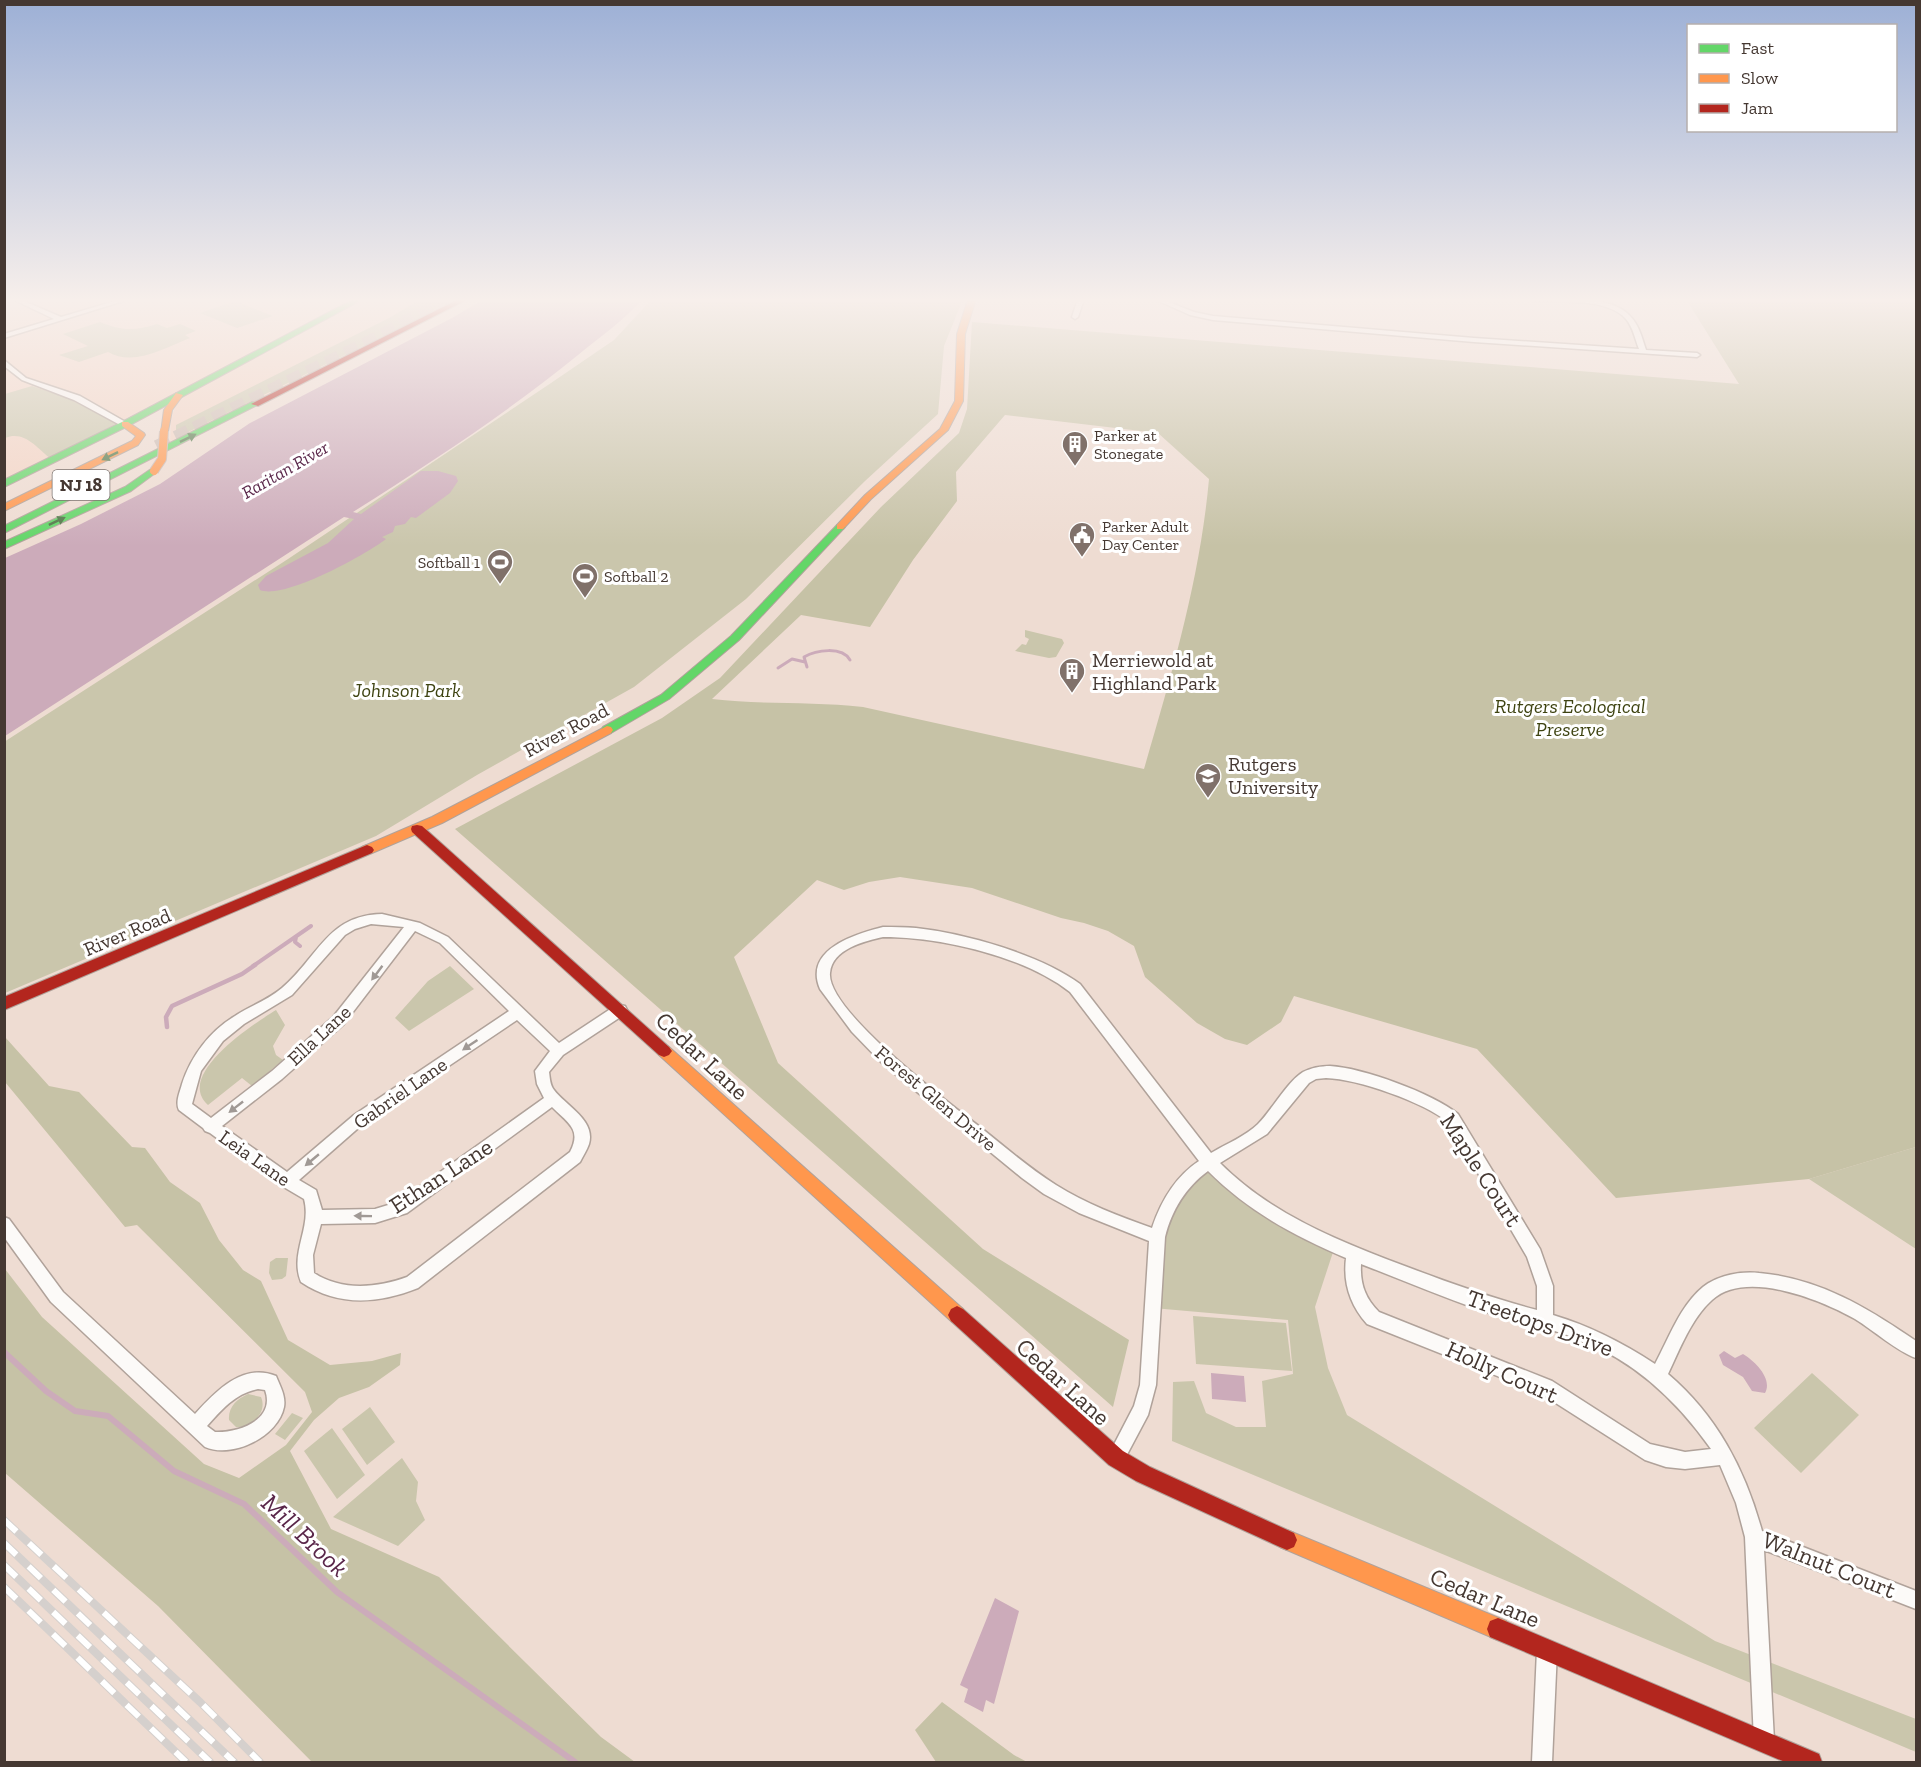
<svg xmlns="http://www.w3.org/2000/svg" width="1921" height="1767" font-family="'Zilla Slab',serif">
	<rect width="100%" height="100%" fill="#eedcd2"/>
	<path fill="#f3d4c5" d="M5,299H459L428,317L170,448L171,422L176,404L165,398L5,481Z"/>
	<path fill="#cac6ac" d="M421,299H453L420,318L176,438V425L389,318Z
		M652,299H963L944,346L938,414L865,481L746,599L634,687L477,775L376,836L5,993L4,742L288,559L551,383L614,340Z
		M235,301L273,316L237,328L200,313Z
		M100,322C121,331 135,331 157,324L167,328L180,324L196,331L185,335L190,338C164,348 134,367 108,352L79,362L59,355L88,346L63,334Z
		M32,386L67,398L117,423L51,459C36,447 24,430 5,438V394Z
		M1025,630L1062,639L1064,643L1056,657L1049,658L1015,651L1022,644L1026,645L1029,639L1025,637Z
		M450,966L474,989L409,1031L395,1018L428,981Z
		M276,1010L285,1025L273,1046L276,1055L283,1060L252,1086L242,1078L208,1105C174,1075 255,1023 276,1010Z
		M1916,1147V1249L1809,1179Z
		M1209,1162L1227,1181L1335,1246L1315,1307L1328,1368L1347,1415L1715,1641L1916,1719V1752L1172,1441L1173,1382L1194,1381L1206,1413L1236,1427H1266L1262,1381L1293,1374L1288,1320L1153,1308L1163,1213Z
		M288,1258L286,1276L282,1279L272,1280L269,1273L270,1262L276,1258Z
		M1193,1316L1286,1323L1292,1371L1196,1364Z
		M1812,1373L1859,1415L1801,1473L1754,1428Z
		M248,1394L261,1397C268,1413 251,1428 236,1427L229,1420C228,1407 237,1399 248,1394Z
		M370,1407L395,1442L367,1465L342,1429Z
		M292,1413L303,1418L285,1440L275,1434Z
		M332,1428L365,1475L337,1499L304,1451Z
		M402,1458L418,1482L416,1501L425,1520L398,1546L333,1517Z"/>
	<path fill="#c6c2a6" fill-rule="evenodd" d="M1686,299H1916V1147L1809,1179L1616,1198L1477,1049L1294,996L1281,1022L1247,1045L1225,1039L1197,1023L1145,977L1134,946L1108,931L1084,923L1061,918L972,888L900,877L869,882L844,890L817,880L734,957L778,1063L983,1249L1129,1340L1113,1407L455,829L662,718L720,678L881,507L959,433L967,409L972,322L1739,384ZM1005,415L1158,433L1209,479C1200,579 1172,673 1144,769L863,707C812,701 762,705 712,699L801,615L870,627L913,560L957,501L956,472Z
		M5,1037L49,1086L79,1092L132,1147L145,1148L170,1182L200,1203L219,1240L243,1270L261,1281L288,1340L330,1365L372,1361L401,1353L400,1365L369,1387L339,1398L314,1420L290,1451L331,1529L439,1577L601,1737L635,1762H312L158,1606L5,1473V1269L42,1317L204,1464L239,1478L286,1445L312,1412L305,1392L137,1225L125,1227L5,1082Z
		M942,1702L1014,1755L1027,1762H936L915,1730Z"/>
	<path fill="#ccabba" d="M484,299H643C624,320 600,337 578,355C507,413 430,463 353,512L361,514L421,471H438L456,476L458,481L450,493L416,518L411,517L405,524L395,526L393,532L382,537L386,539C365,555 284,600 260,590L258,585L266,576L328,543L354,519L344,517L5,736V558L81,524L160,484L250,423L452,318Z
		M1724,1351L1735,1358L1743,1354C1755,1361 1773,1379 1765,1393L1752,1391L1743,1377L1723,1365L1719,1355Z
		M1211,1373L1244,1376L1246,1402L1212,1399Z
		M995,1598L1019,1611L994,1704L986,1700L983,1712L964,1702L968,1689L960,1685Z"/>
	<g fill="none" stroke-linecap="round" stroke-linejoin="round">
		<path stroke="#ccabba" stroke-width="3" d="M807,667L804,657C816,650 842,646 850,660
			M778,668L792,659L805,662"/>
		<path stroke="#ccabba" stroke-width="4" d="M296,937L295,942L300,946
			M253,966L311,926"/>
		<path stroke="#ccabba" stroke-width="4.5" d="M167,1027L166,1017L172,1006L242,974L255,965"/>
		<path stroke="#ccabba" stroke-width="6" d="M4,1352L46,1391L75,1411L108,1416L174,1471L244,1504L337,1592L575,1762"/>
		<path stroke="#ccbbb2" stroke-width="14" stroke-dasharray="14 7" stroke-linecap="butt" d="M157,447L370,342L449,299"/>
		<g stroke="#b0a29a" stroke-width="3">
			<path id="street" d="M12,299H19L61,317L122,299H130L4,338V334L54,319Z
				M1078,299H1084L1078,317L1075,319L1072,317Z
				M1154,299H1161L1194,312L1213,316L1474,338L1639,349C1635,339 1633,327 1626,319C1608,298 1560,302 1535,301L1532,299C1558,297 1611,295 1630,316C1639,325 1642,338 1646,350L1697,353L1700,355L1697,357L1474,342L1213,320L1190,315Z
				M4,360L26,378L80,396L129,424L122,426L74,400L22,380L4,366Z
				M382,914L420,923L448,937L559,1043L615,1006L620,1005L625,1006L627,1010L625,1014L563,1055L549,1072C550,1079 550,1085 554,1090C566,1106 596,1120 589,1144C587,1150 583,1156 580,1162L418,1288C378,1304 338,1307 301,1282C289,1253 312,1228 304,1199L282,1186L210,1133L205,1131L203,1128L179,1110C175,1102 180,1092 182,1084C191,1056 210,1031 235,1016C250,1006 268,1000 282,988C318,958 327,915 382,914ZM371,924L404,927L333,1017L272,1071L211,1118L192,1104L201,1071L223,1041L244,1024L292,995L345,935L355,929ZM415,931L440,943L509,1011L354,1115L287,1172L222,1126L282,1079L343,1025ZM517,1020L550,1051L535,1071L537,1084L544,1098L398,1202L375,1209L322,1210L316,1190L299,1180L364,1123ZM552,1107C568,1123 582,1129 570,1152L407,1277C377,1288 341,1291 314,1273L313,1255L321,1224L375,1223L407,1213Z
				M883,927C894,927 905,927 916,928C964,933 1041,955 1080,984L1211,1153C1226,1144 1246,1136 1258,1124C1271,1111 1288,1081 1303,1072C1311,1068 1321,1066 1330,1066C1363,1068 1432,1093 1458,1114L1540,1249L1553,1286V1315C1590,1326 1623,1343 1655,1364C1669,1338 1680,1306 1703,1287C1718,1275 1741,1271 1759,1273C1819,1278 1868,1308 1916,1341V1358C1898,1352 1873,1330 1855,1319C1821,1300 1746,1269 1712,1300C1691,1319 1680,1349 1668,1374C1717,1416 1745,1469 1762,1531L1916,1591V1609L1764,1550L1774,1741L1771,1748L1764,1751L1757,1748L1754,1741L1745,1537L1736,1503L1720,1465L1685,1469L1666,1467L1645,1460L1540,1393L1367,1324C1350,1305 1343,1283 1346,1258C1294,1236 1248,1211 1208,1171C1185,1188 1172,1210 1165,1237L1156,1385L1148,1415L1122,1464L1116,1467L1110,1464L1107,1458L1134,1406L1140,1385L1149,1241L1079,1213L1044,1194L1022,1178L883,1064L852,1032L820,989C803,949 856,934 883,927ZM883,937C941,937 1024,956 1070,992L1199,1161C1175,1177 1161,1201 1152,1228C1119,1216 1086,1204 1056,1185C1029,1168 1005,1147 980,1127C950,1104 826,1010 830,973C832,949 865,941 883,937ZM1326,1078C1358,1079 1423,1102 1448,1122L1527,1257L1537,1286V1310C1491,1298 1447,1282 1402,1265C1336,1240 1271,1214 1220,1163L1267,1134L1309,1083L1316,1079ZM1361,1264C1400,1279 1440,1296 1480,1310C1513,1321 1548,1327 1580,1340C1635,1361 1678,1402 1711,1449L1685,1452L1650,1444L1552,1381L1379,1312C1365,1298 1360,1284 1361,1264Z
				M4,1217L9,1219L63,1292L195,1414C215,1392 243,1362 276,1376C280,1386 286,1396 284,1407C278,1437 232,1459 205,1447L51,1302L4,1237ZM258,1389L265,1390C276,1420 238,1433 215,1432L207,1426C222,1409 236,1393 258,1389Z
				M1547,1640L1554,1643L1557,1650L1552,1762H1532L1537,1650L1540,1643Z"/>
		</g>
		<g stroke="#b0a29a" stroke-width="2">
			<path id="fast" d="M354,299H363L128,426L4,487V480L122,422Z
				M252,402L259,404L4,533V526Z
				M151,469L158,471L131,491L4,549V542L125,487Z
				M837,525L845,527L739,640L669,699L611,733H603L601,730L603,727L661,695L731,636Z"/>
		</g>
		<g stroke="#b0a29a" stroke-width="2">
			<path id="slow" d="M968,299H976L965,334L963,401L948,430L871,499L843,529H837V525L865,495L940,429L955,401L957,334Z
				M176,393L183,395L172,410L168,431L161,433L164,410Z
				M122,422H128L144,433L145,435L138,445L4,511V504L132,441L136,436L122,426Z
				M607,726L611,727L613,730L611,733L442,823L372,853H362L360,850L362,847L432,817Z
				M664,1045L669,1047L963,1309L966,1315L963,1321L957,1324L951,1321L659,1055L656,1051L659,1047Z
				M1287,1530L1506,1621L1509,1629L1506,1637L1498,1640L1280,1547L1277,1540L1280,1533Z"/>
		</g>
		<g stroke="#b0a29a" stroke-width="2">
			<path id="jam" d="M459,299H468L258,406L251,404Z
				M417,825L422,826L669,1047L672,1051L669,1055L664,1057L659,1055L412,832L411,829L412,826Z
				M367,845L372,847L374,850L372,853L4,1010V997Z
				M957,1306L963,1309L1123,1451L1150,1467L1294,1533L1297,1540L1294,1547L1287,1550L1280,1547L1136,1481L1109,1465L951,1321L948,1315L951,1309Z
				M1498,1618L1819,1754L1822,1762H1785L1490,1637L1487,1629L1490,1621Z"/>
		</g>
		<use href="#street" fill="#fcfaf8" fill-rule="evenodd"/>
		<use href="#fast" fill="#63d668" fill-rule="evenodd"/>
		<use href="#slow" fill="#ff974d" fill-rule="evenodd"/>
		<use href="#jam" fill="#b3261e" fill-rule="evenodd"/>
		<g stroke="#d5d0cd" stroke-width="8">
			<path id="rail" d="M4,1520L200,1702L260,1762
				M4,1543L234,1762
				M4,1565L210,1762
				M4,1587L186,1762"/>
		</g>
		<use href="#rail" stroke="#fff" stroke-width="6" stroke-dasharray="17" stroke-linecap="butt"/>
		<g stroke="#c8b9b4" stroke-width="10" stroke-linecap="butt">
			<path id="slow-bridge" d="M154,471L162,459L164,431"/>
		</g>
		<use href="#slow-bridge" stroke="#ff974d" stroke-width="8"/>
	</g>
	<defs><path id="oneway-solid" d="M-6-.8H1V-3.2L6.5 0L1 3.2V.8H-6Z" transform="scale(1.5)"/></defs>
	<g fill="#517748">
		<use href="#oneway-solid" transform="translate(188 438) rotate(-26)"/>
		<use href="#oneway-solid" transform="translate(110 456) rotate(154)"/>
		<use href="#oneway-solid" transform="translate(57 521) rotate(-25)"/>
	</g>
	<g fill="#a09995">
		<use href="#oneway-solid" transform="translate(377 973) rotate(127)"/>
		<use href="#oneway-solid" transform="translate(470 1045) rotate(146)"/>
		<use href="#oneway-solid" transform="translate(236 1107) rotate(142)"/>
		<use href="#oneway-solid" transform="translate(312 1160) rotate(140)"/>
		<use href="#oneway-solid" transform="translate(363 1216) rotate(-179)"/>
	</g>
	<linearGradient id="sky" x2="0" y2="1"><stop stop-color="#9db0d6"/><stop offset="0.55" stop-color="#f7efeb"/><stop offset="1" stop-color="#f7efeb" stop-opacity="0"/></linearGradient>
	<rect width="1921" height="546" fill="url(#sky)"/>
	<defs>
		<g id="building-pin" transform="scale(1.35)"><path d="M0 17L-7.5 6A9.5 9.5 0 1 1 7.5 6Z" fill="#80716a" stroke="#fff"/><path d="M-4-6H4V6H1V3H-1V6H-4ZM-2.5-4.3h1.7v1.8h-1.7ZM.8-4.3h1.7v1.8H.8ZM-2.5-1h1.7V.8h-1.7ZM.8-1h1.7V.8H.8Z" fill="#fff"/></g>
		<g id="civic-pin" transform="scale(1.35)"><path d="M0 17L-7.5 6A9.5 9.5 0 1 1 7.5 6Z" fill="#80716a" stroke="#fff"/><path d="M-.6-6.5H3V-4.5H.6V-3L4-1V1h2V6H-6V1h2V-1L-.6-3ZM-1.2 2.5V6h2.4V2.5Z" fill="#fff"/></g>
		<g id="stadium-pin" transform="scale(1.35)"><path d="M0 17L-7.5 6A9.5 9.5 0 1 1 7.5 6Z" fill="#80716a" stroke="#fff"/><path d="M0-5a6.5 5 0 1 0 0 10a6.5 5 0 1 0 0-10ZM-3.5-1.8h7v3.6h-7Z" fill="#fff"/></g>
		<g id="university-pin" transform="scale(1.35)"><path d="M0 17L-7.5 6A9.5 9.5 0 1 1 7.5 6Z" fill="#80716a" stroke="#fff"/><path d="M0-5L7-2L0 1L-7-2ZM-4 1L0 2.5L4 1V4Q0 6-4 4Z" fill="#fff"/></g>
	</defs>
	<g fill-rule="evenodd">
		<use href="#building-pin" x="1075" y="444"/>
		<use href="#civic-pin" x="1082" y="535"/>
		<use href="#stadium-pin" x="500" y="562"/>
		<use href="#stadium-pin" x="585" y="576"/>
		<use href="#building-pin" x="1072" y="671"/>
		<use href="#university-pin" x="1208" y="776"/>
	</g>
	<g text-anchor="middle" stroke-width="6" stroke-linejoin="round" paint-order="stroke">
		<g font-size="16" fill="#453832" stroke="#fff" text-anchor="start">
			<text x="1094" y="441">Parker at<tspan x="1094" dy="18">Stonegate</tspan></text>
			<text x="1102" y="532">Parker Adult<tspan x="1102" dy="18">Day Center</tspan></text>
			<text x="480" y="568" text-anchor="end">Softball 1</text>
			<text x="604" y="582">Softball 2</text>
		</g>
		<g font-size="18" font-style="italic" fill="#5a274a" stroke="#fff">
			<text transform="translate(285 470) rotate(-30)" y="6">Raritan River</text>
		</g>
		<rect fill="#fff" stroke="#7d7470" stroke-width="1.5" x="52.5" y="470" width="57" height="30" rx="4.5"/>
		<g font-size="18" font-weight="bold" fill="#453832">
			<text x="81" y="491">NJ 18</text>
		</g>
		<g font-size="20" fill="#453832" stroke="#fff" text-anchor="start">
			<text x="1092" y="667">Merriewold at<tspan x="1092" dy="23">Highland Park</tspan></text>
			<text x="1228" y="771">Rutgers<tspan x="1228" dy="23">University</tspan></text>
		</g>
		<g font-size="20" font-style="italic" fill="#3e4311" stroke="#fff">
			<text x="407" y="697">Johnson Park</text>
			<text x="1570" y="713">Rutgers Ecological<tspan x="1570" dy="23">Preserve</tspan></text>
		</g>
		<g font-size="20" fill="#453832" stroke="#fff">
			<text transform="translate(566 730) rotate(-28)" y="7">River Road</text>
			<text transform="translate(127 932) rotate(-23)" y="7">River Road</text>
			<text transform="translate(319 1035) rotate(-43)" y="7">Ella Lane</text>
			<text transform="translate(400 1093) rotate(-35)" y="7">Gabriel Lane</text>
			<text transform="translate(936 1098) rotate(40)" y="7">Forest Glen Drive</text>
			<text transform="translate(255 1158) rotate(35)" y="7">Leia Lane</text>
		</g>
		<g font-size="24" fill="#453832" stroke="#fff">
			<text transform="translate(702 1056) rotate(43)" y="8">Cedar Lane</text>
			<text transform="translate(1481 1170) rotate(57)" y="8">Maple Court</text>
			<text transform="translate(441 1176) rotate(-33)" y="8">Ethan Lane</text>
			<text transform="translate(1540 1323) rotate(20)" y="8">Treetops Drive</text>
			<text transform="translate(1502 1372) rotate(24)" y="8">Holly Court</text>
			<text transform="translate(1063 1382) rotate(42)" y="8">Cedar Lane</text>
			<text transform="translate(1829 1565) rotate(22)" y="8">Walnut Court</text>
			<text transform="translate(1485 1598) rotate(23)" y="8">Cedar Lane</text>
		</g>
		<g font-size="26" font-style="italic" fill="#5a274a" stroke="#fff">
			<text transform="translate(305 1535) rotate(43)" y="9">Mill Brook</text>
		</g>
	</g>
	<rect width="1921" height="1767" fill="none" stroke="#453832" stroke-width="12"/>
	<rect x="1687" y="24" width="210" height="108" fill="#ffffff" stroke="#b5afad" stroke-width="1.5"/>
	<rect x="1699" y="44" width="30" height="9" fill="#63d668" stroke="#b5afad" stroke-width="1.5"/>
	<text x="1741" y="54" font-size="18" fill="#453832">Fast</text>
	<rect x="1699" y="74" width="30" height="9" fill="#ff974d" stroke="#b5afad" stroke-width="1.5"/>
	<text x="1741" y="84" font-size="18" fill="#453832">Slow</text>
	<rect x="1699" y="104" width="30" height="9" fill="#b3261e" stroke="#b5afad" stroke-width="1.5"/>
	<text x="1741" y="114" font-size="18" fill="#453832">Jam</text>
</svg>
